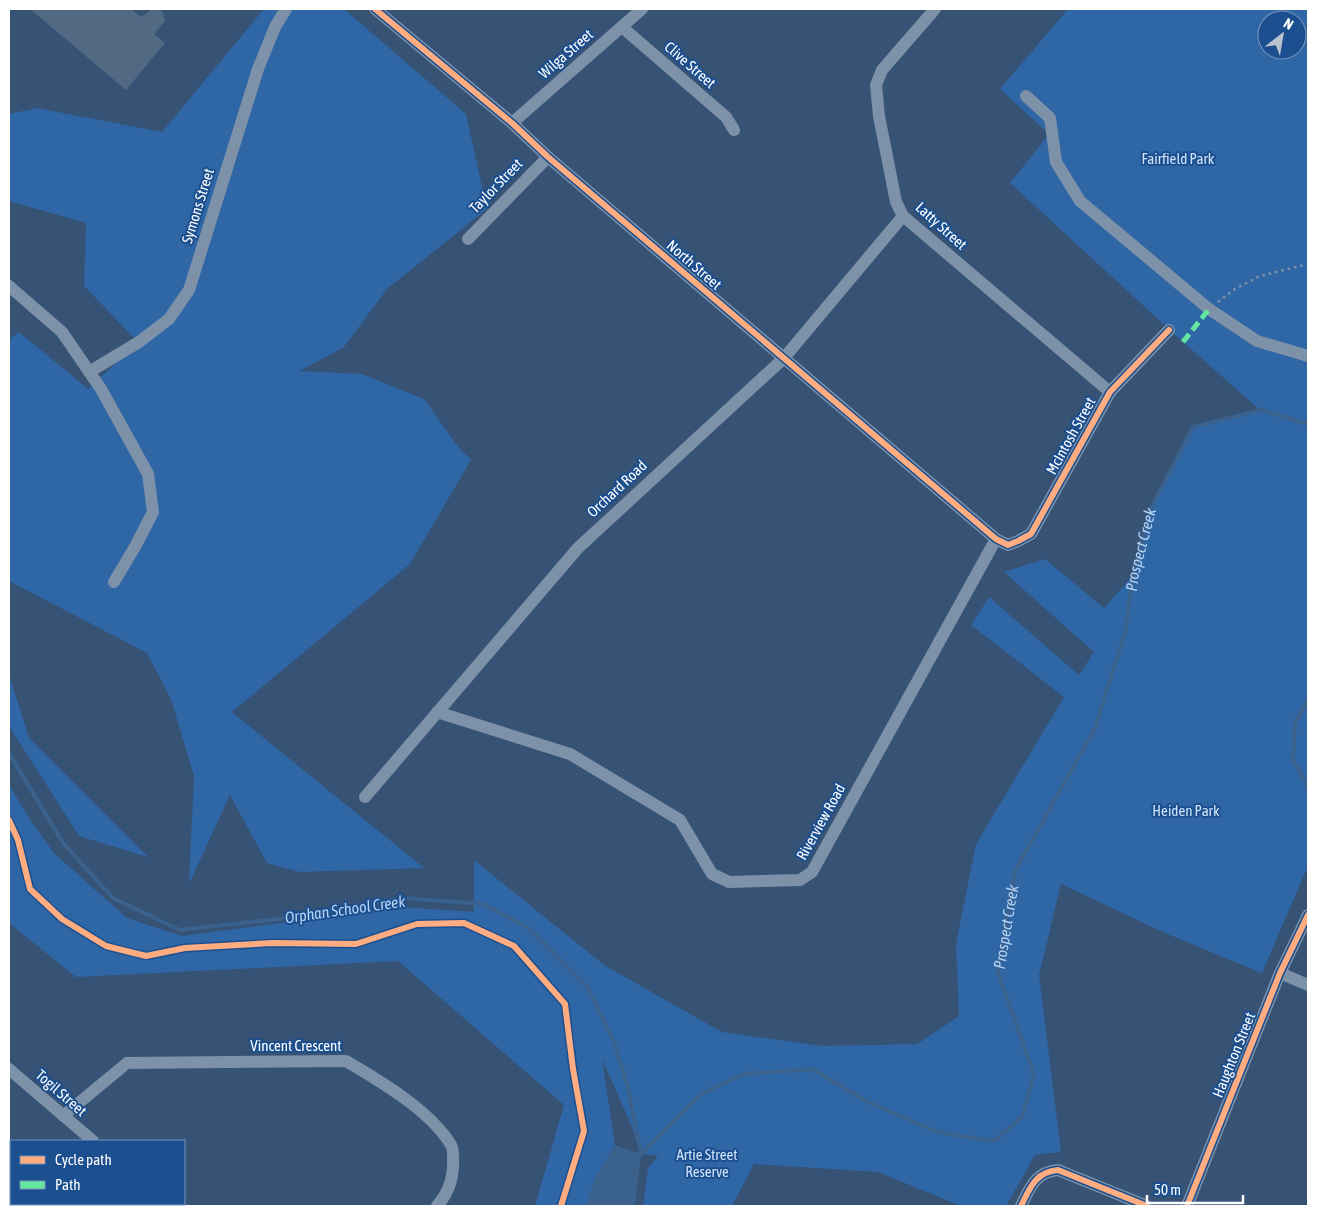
<svg xmlns="http://www.w3.org/2000/svg" width="1317" height="1215" font-family="'Asap Condensed',sans-serif">
	<rect width="100%" height="100%" fill="#365274"/>
	<path fill="#2f66a5" fill-rule="evenodd" d="M264,9H344L466,114L487,209L387,289L344,347L300,371L362,374L424,399L459,448L471,460L410,564L232,712L424,868L300,872L267,863L230,795L189,884L194,776L171,699L147,653L9,581V339L19,332L88,389L138,342L84,286L86,223L9,201V114L37,108L162,132Z
		M1068,9H1308V866L1262,973L1165,933L1061,884L1039,975L1061,1152L1035,1155L1006,1206H961L878,1172L754,1164L732,1206H643L648,1168L658,1156L641,1154L630,1122L602,1059L615,1145L595,1179L586,1206H535L564,1105L398,961L76,977L9,923V785L31,821L54,853L127,918L182,936L401,907L474,912V860L604,965L722,1032L822,1046L917,1044L959,1016L956,944L976,844L1064,697L971,625L989,597L1079,675L1094,652L1004,572L1045,559L1104,608L1133,575L1150,510L1193,427L1260,410L1183,342L1010,183L1049,134L1000,89ZM1267,20H1297V50H1267Z
		M9,674L29,738L148,857L79,836L9,726Z"/>
	<path fill="#3b618d" d="M615,1145L641,1154L635,1206H586L595,1179Z"/>
	<g fill="none" stroke-linecap="round" stroke-linejoin="round">
		<g stroke="#3b618d" stroke-width="4">
			<path d="M1308,700L1295,723L1293,760L1308,787"/>
			<path d="M9,753L63,843L113,898L180,930L295,917L403,898L483,904L530,929L588,988L614,1042L629,1092L641,1154"/>
			<path id="s1" d="M641,1154L701,1094L744,1074L812,1069L866,1101L937,1132L994,1141L1022,1117L1034,1074L998,973L1015,871L1095,728L1125,633L1133,575L1150,510L1193,427L1261,410L1308,424"/>
		</g>
	</g>
	<path fill="#526984" d="M30,9H131L141,17L151,10L157,9L163,12L165,21L154,34L165,43L126,90Z"/>
	<g fill="none" stroke-linecap="round" stroke-linejoin="round">
		<path stroke="#7d92a8" stroke-width="2.5" stroke-dasharray="2.5 4" stroke-linecap="butt" d="M1218,302L1235,289L1260,276L1308,264"/>
		<path stroke="#7d92a8" stroke-width="12" d="M375,9L512,123L548,157L996,539L1008,545L1018,541L1031,534L1110,392L1169,330
			M935,9L882,70L876,85L879,116L896,202L903,216L1110,392
			M622,27L726,117L734,130
			M1026,96L1050,118L1056,162L1080,201L1209,309L1257,341L1308,356
			M512,123L642,9
			M468,239L548,157
			M9,286L62,332L101,389L148,474L153,512L136,545L114,582
			M89,372L139,342L169,319L189,290L258,69L275,27L286,9
			M437,712L570,754L680,820L712,874L729,882L800,880L812,872L996,539
			M365,797L578,548L784,358L903,216
			M1280,973L1308,985
			M9,1069L93,1141
			M63,1116L127,1063L346,1061C380,1081 431,1111 451,1145C453,1148 453,1153 453,1156C454,1176 450,1191 437,1206
			M166,1204L168,1206
			M1021,1206C1030,1188 1035,1172 1058,1170L1147,1206
			M1187,1206L1280,973L1308,915"/>
		<path stroke="#66e7a1" stroke-width="5" stroke-dasharray="10 5" stroke-linecap="butt" d="M1183,342L1209,309"/>
		<g stroke="#1b4f8f" stroke-width="9">
			<path id="cycleway" d="M375,9L512,123L548,157L996,539L1008,545L1018,541L1031,534L1110,392L1169,330
				M9,820L18,840L30,889L62,919L106,946L146,956L185,948L272,943L356,944L417,924L464,923L514,946L565,1004L573,1069L584,1131L561,1206
				M1021,1206C1030,1188 1035,1172 1058,1170L1147,1206
				M1187,1206L1280,973L1308,915"/>
		</g>
		<use href="#cycleway" stroke="#ffac80" stroke-width="6"/>
	</g>
	<g text-anchor="middle" stroke-width="4" stroke-linejoin="round" paint-order="stroke">
		<g font-size="15" fill="#fff" stroke="#1b4f8f">
			<text transform="translate(566 54) rotate(-41)" y="5">Wilga Street</text>
			<text transform="translate(690 65) rotate(41)" y="5">Clive Street</text>
			<text transform="translate(496 186) rotate(-46)" y="5">Taylor Street</text>
			<text transform="translate(198 206) rotate(-73)" y="5">Symons Street</text>
			<text transform="translate(941 226) rotate(42)" y="5">Latty Street</text>
			<text transform="translate(694 265) rotate(41)" y="5">North Street</text>
			<text transform="translate(1071 436) rotate(-61)" y="5">McIntosh Street</text>
			<text transform="translate(617 489) rotate(-43)" y="5">Orchard Road</text>
			<text transform="translate(821 822) rotate(-61)" y="5">Riverview Road</text>
			<text x="296" y="1051">Vincent Crescent</text>
			<text transform="translate(1234 1055) rotate(-68)" y="5">Haughton Street</text>
			<text transform="translate(61 1093) rotate(41)" y="5">Togil Street</text>
		</g>
		<g font-size="15" fill="#cfe3fa" stroke="#1b4f8f">
			<text x="1178" y="164">Fairfield Park</text>
			<text x="1186" y="816">Heiden Park</text>
			<text x="707" y="1160">Artie Street<tspan x="707" dy="17">Reserve</tspan></text>
		</g>
		<g font-size="16" font-style="italic" fill="#b5d3f5" stroke="#1b4f8f">
			<text dy="6" stroke="none"><textPath href="#s1" startOffset="1039">Prospect Creek</textPath></text>
			<text transform="translate(345 909) rotate(-8)" y="6">Orphan School Creek</text>
			<text dy="6" stroke="none"><textPath href="#s1" startOffset="634">Prospect Creek</textPath></text>
		</g>
	</g>
	<rect width="1317" height="1215" fill="none" stroke="#ffffff" stroke-width="20"/>
	<rect x="10" y="1140" width="175" height="65" fill="#1b4f8f" stroke="#7695bc"/>
	<rect x="20" y="1156" width="25" height="8" fill="#ffac80" stroke="#7695bc"/>
	<text x="55" y="1165" font-size="15" fill="#ffffff">Cycle path</text>
	<rect x="20" y="1181" width="25" height="8" fill="#66e7a1" stroke="#7695bc"/>
	<text x="55" y="1190" font-size="15" fill="#ffffff">Path</text>
	<g transform="translate(1282 35) rotate(31)"><circle r="24" fill="#1b4f8f" stroke="#7695bc"/>
	<path d="M0-4L9 19L0 12L-9 19Z" fill="#b9c2ce"/>
	<text y="-8" font-size="14" font-weight="bold" text-anchor="middle" fill="#ffffff">N</text>
	</g>
	<path d="M1147 1195v8h96v-8" fill="none" stroke="#ffffff" stroke-width="2.5"/>
	<text x="1154" y="1195" font-size="15" fill="#ffffff" stroke="#1b4f8f" stroke-width="4" paint-order="stroke">50 m</text>
</svg>
